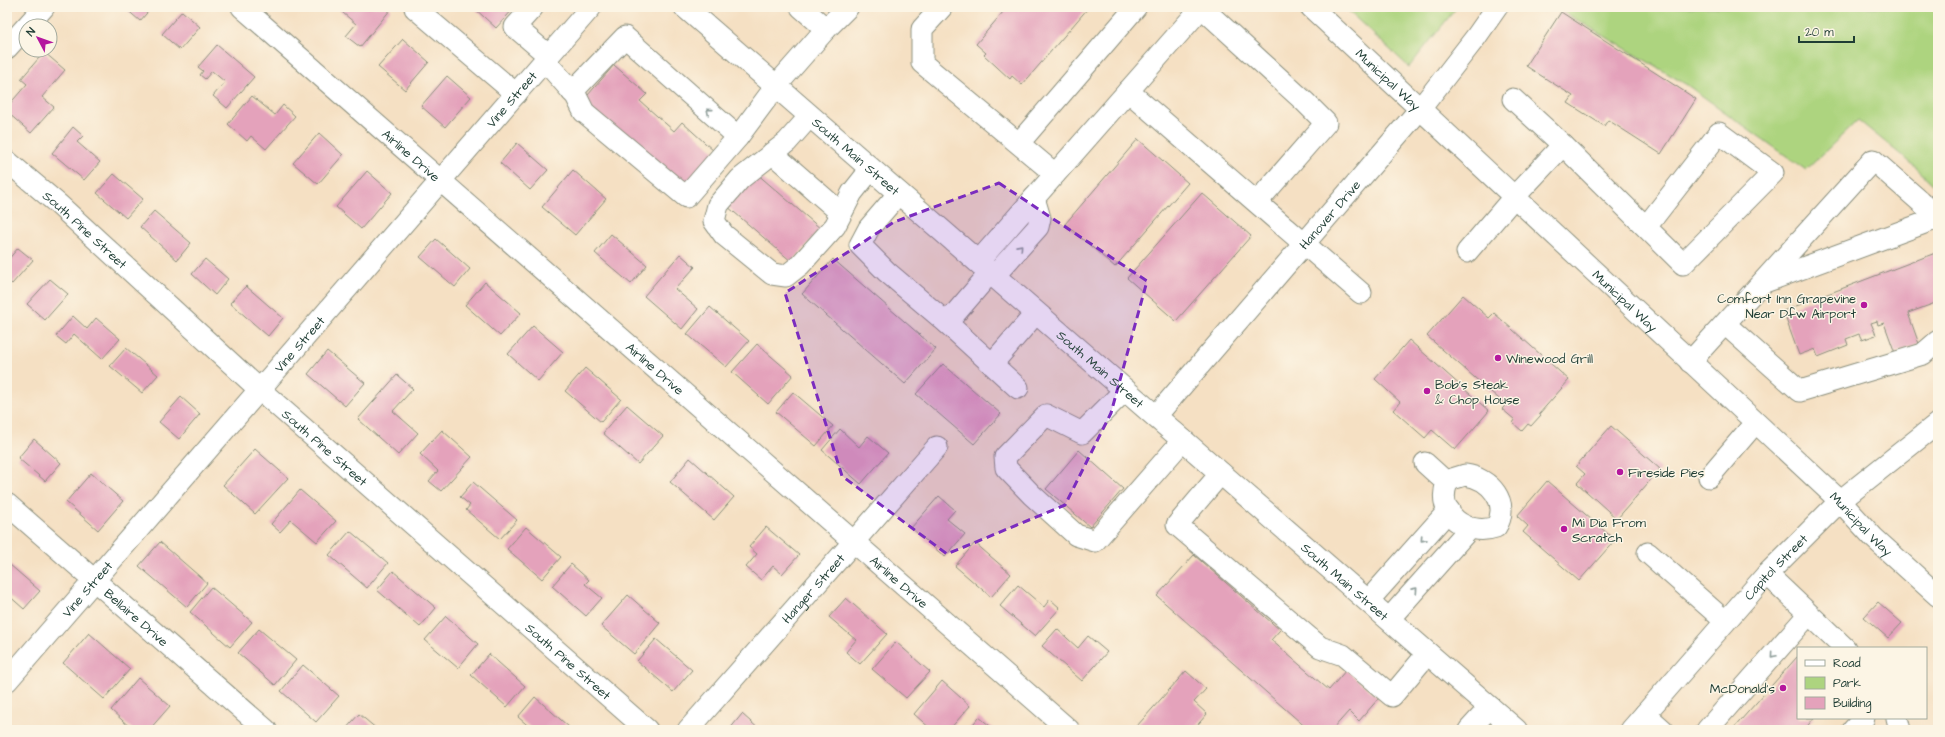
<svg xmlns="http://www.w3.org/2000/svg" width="1945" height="737" font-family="'Architects Daughter',sans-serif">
	<rect width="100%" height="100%" fill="#fcf5e5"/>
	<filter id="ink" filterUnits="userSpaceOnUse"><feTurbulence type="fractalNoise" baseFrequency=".025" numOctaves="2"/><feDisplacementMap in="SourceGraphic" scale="8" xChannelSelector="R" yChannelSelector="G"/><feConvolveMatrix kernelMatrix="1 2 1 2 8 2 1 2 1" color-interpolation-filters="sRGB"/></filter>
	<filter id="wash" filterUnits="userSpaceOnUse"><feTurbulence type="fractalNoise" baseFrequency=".012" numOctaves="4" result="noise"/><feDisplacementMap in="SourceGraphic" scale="16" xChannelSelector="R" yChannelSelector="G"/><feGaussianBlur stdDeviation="0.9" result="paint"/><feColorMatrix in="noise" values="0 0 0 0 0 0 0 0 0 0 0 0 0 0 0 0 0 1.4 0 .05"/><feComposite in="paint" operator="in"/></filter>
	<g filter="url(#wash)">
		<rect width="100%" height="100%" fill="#f5e0c3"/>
		<path fill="#add47f" stroke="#66885a" d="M1344,7H1457L1409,67Z
			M1555,7H1938V189L1911,163L1858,120L1806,170L1687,85Z"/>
		<g id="blocks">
			<path fill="#e4a2bb" d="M124,7H152L140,21Z
				M336,7H388L391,9L360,47L346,36L356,24Z
				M473,7H515L496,28Z
				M1005,7H1089L1022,85L1012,76L1010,79L984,55L986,53L976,44L1003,12L1002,11Z
				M182,11L200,27L180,50L162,34Z
				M1561,12L1696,99L1661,154L1608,120L1604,126L1568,103L1573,96L1526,66Z
				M403,39L429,62L405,90L378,67Z
				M217,45L254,77L227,108L213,96L225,82L212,71L205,79L200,75L203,71L198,67Z
				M44,52L65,70L42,97L54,107L31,133L7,112V107L27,84L21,79Z
				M614,65L647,94L640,101L674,131L682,122L715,152L680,191L581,103Z
				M447,76L471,97L445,127L421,106Z
				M252,96L275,115L283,105L295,116L266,149L251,136L247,141L228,124Z
				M73,127L83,136L77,142L100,162L84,180L52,153Z
				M319,133L343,155L318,184L293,163Z
				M1138,139L1188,183L1115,267L1065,224Z
				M517,143L548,170L530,190L500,163Z
				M573,170L606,199L575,235L542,207Z
				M367,171L392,193L361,229L336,207Z
				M756,173L821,229L792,262L727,206Z
				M114,174L143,199L126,218L97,193Z
				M1202,193L1251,236L1176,321L1127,278Z
				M154,211L191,243L177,260L140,227Z
				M611,234L647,265L631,284L595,253Z
				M436,239L470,269L455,287L420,257Z
				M18,248L33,260L12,284L7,280V261Z
				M1938,252V302L1908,313L1919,344L1895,353L1884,323L1878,325L1877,321L1871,323L1876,335L1862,340L1859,334L1846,339L1848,345L1818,357L1815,349L1799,355L1783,311Z
				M680,254L695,267L675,289L698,309L682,329L644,296Z
				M205,259L228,279L215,295L192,274Z
				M833,259L936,349L905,384L802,294Z
				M50,279L68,294L45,320L27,304Z
				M485,282L521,313L500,336L465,305Z
				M246,286L283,318L268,336L230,303Z
				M1463,295L1489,318L1494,313L1569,380L1539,414L1541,415L1531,426L1528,424L1522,431L1513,423L1515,420L1502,409L1506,405L1427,336Z
				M710,307L749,341L726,367L687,334Z
				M73,316L87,329L96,318L120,339L102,359L74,334L66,344L56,336Z
				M533,326L563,352L538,381L508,354Z
				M1409,340L1489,411L1455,450L1432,430L1425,438L1393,410L1400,402L1375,379Z
				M757,344L793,375L768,404L732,372Z
				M126,348L158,375L142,393L110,366Z
				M327,351L365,383L345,406L308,374Z
				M943,364L1001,414L974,444L916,394Z
				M585,368L621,399L601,422L565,391Z
				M397,375L413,389L393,411L418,433L398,455L358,419Z
				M793,392L833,426L816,446L776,412Z
				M181,397L200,414L179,439L159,422Z
				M627,405L663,436L638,464L603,433Z
				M1611,426L1660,469L1617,519L1577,483L1585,474L1576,466Z
				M840,429L859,447L868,436L888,453L861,484L822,450Z
				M442,430L472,457L441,491L429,481L438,471L420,454Z
				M34,439L61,463L45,481L18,458Z
				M255,449L288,478L255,514L223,485Z
				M1079,450L1123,489L1090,527L1046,489Z
				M690,458L734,497L714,520L670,482Z
				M91,473L123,501L98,530L66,502Z
				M1547,481L1615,540L1579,581L1523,532L1528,526L1517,516Z
				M473,482L517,520L500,539L466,510L470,505L460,497Z
				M300,490L336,521L317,542L291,520L280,532L271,524Z
				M939,496L955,510L947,519L965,534L945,557L911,528Z
				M526,527L561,557L542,579L507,549Z
				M766,527L799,555L782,574L773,566L761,580L746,567L757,554L749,547Z
				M350,531L388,563L367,588L329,555Z
				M160,542L207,583L187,607L139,566Z
				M975,543L1011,574L991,597L955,566Z
				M1194,555L1280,630L1271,640L1329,690L1346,670L1379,698L1359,721L1349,711L1332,730H1309L1157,596Z
				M9,564L40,591L24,609L7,594V566Z
				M571,564L589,580L585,584L602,598L586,616L552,586Z
				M393,571L436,608L420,627L377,590Z
				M1018,585L1044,607L1050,599L1060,608L1035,636L1000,606Z
				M211,587L252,622L230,647L190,612Z
				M628,595L660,623L634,654L601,626Z
				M846,598L887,634L860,664L846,652L856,640L829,617Z
				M1878,602L1902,623L1888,638L1864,617Z
				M446,616L478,644L458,668L425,640Z
				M259,629L296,660L275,685L238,653Z
				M1057,629L1078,648L1088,636L1107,652L1082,681L1042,646Z
				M89,633L130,669L104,699L63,663Z
				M656,639L692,670L673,692L637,661Z
				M896,642L930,672L906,698L872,669Z
				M489,654L525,686L507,707L471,675Z
				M1797,657L1798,658V718H1814L1804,730H1732Z
				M303,665L339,696L316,722L281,691Z
				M1186,671L1206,689L1194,702L1207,714L1193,730H1140L1136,727Z
				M138,678L170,706L149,730H133L111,710Z
				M942,681L970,706L949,730H932L914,714Z
				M535,697L569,727L566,730H533L518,717Z
				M359,714L378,730H345Z
				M742,714L760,730H729Z
				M979,717L995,730H968Z"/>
		</g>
	</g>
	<g filter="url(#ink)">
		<use href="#blocks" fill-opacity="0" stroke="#8a8e7c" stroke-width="1"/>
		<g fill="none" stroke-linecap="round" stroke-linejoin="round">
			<g stroke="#8a8e7c" stroke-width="23">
				<g id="minor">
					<path id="s1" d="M242,7L1069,730"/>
					<path d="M533,7L515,27L549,56"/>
					<path d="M942,7L922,29V63L1055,174"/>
					<path d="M1206,7L1211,16L1305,102L1326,123L1257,202"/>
					<path id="s2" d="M1311,7L1840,501L1874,538L1938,596"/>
					<path d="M415,8L516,94"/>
					<path d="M27,26L44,7"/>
					<path d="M826,29L848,7"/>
					<path d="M7,48L26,27"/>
					<path d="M545,61L576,96L584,112L686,197L738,137L776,86L826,29L801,7"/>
					<path d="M1128,91L1361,293"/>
					<path d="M572,92L625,37L738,137"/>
					<path d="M1513,99L1563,145"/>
					<path d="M810,116L787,142L740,179L718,205L714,221L724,235L772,274L786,276L800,265L835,226L852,193L871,169"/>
					<path d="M1019,143L1136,7"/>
					<path d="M772,153L841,213"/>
					<path id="s3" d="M7,161L58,204L260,390L647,730"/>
					<path d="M899,193L869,228L860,245L887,272L947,323L1018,388"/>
					<path d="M1467,252L1514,197L1563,145L1683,264L1773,173L1719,133L1646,227"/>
					<path d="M978,262L1202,7"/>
					<path d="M994,276L1038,227L1040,218L1034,198"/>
					<path d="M1765,282L1938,218"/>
					<path d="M947,323L990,273"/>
					<path d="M1725,324L1800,391L1923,354L1938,341"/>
					<path d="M1690,362L1873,160L1938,217"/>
					<path d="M992,364L1036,313"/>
					<path d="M1125,390L1082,433L1046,415L1005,457L1006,468L1032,495L1076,535L1095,541L1183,440"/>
					<path id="s4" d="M1156,416L1420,109L1476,37L1497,7"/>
					<path d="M1425,463L1447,483"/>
					<path d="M1221,473L1177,525L1320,647L1343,655L1392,696L1428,653"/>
					<path d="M1465,475C1490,478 1511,503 1496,527C1467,537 1435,514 1447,483L1452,479Z"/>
					<path d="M1709,477L1755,423"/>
					<path id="s5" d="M7,504L266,730"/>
					<path d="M1648,553L1725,621"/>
					<path d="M1767,574L1845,648"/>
					<path d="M1368,601L1449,510"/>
					<path d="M1389,619L1470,528"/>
					<path id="s6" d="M7,681L591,7"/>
					<path d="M1645,714L1663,730"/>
					<path d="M1897,718L1900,730"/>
					<path id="s7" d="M688,730L937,447"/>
					<path d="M1469,730L1490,707"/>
					<path id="s8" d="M1631,730L1767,574L1840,501L1938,423"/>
					<path d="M1707,730L1808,615"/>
					<path d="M1853,730L1864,718"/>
				</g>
			</g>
			<g stroke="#8a8e7c" stroke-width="24">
				<g id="major">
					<path id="s9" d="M685,7L1516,730"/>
				</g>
			</g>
			<use href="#minor" stroke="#fff" stroke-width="21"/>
			<use href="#major" stroke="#fff" stroke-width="22"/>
		</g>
		<defs><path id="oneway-chevron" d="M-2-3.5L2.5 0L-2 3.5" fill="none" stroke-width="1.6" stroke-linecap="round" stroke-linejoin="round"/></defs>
		<g stroke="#8f9e9a">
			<use href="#oneway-chevron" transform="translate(709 111) rotate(-139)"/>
			<use href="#oneway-chevron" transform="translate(1020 247) rotate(-48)"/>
			<use href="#oneway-chevron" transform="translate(1423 539) rotate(132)"/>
			<use href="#oneway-chevron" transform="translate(1415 590) rotate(-48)"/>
			<use href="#oneway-chevron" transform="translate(1773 655) rotate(131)"/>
		</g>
	</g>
	<path fill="#7b2cbf" fill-opacity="0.2" stroke="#7b2cbf" stroke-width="3" stroke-dasharray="8 5" stroke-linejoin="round" d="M999,183L1147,281L1111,413L1065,505L947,554L842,476L785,293L894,222Z"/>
	<g fill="#b5179e" stroke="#fcf5e5" stroke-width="1.5">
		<circle cx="1864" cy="305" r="4"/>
		<circle cx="1498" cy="358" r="4"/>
		<circle cx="1427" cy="391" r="4"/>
		<circle cx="1620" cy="472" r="4"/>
		<circle cx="1564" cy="529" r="4"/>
		<circle cx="1783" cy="688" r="4"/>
	</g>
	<g text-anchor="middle" stroke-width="3" stroke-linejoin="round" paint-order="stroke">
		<g font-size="13" fill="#1f3d34" stroke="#fcf5e5">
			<text dy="5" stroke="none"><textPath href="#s2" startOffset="106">Municipal Way</textPath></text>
			<text dy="5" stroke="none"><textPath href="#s6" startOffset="770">Vine Street</textPath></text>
			<text dy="5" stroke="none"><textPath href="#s1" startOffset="225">Airline Drive</textPath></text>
			<text dy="5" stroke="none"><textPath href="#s9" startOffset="227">South Main Street</textPath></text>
			<text dy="5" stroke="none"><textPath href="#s4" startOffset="266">Hanover Drive</textPath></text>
			<text dy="5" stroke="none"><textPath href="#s3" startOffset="104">South Pine Street</textPath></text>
			<text dy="5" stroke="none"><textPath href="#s2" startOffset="430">Municipal Way</textPath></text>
			<text dy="5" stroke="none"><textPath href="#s6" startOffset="446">Vine Street</textPath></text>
			<text dy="5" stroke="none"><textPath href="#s9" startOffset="551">South Main Street</textPath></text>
			<text dy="5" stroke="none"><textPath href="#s1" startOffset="549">Airline Drive</textPath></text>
			<text dy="5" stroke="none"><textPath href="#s3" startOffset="428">South Pine Street</textPath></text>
			<text dy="5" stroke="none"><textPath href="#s2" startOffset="755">Municipal Way</textPath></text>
			<text dy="5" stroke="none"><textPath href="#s8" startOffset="218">Capitol Street</textPath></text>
			<text dy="5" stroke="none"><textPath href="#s9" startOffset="875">South Main Street</textPath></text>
			<text dy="5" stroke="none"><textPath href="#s1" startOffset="873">Airline Drive</textPath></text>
			<text dy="5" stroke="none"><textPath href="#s7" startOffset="189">Hanger Street</textPath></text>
			<text dy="5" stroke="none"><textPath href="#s6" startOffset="122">Vine Street</textPath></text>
			<text dy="5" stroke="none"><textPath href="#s5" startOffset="172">Bellaire Drive</textPath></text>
			<text dy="5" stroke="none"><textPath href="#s3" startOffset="752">South Pine Street</textPath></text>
		</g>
		<g font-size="13" fill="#1f3d34" stroke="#fcf5e5" text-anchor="start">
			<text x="1856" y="303" text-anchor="end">Comfort Inn Grapevine<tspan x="1856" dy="15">Near Dfw Airport</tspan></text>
			<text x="1506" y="363">Winewood Grill</text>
			<text x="1435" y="389">Bob's Steak<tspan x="1435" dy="15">&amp; Chop House</tspan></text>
			<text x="1628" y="477">Fireside Pies</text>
			<text x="1572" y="527">Mi Dia From<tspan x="1572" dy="15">Scratch</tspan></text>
			<text x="1775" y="693" text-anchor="end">McDonald's</text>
		</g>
	</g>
	<rect width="1945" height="737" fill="none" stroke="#fcf5e5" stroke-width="24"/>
	<rect x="1797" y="647" width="130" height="72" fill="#fcf5e5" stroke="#a4ab9e"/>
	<rect x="1805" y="660" width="20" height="6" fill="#ffffff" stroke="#a4ab9e"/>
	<text x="1833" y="667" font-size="12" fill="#1f3d34">Road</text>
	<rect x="1805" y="677" width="20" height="12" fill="#add47f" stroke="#a4ab9e"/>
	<text x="1833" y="687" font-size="12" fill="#1f3d34">Park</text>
	<rect x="1805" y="697" width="20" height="12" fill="#e4a2bb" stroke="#a4ab9e"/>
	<text x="1833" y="707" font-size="12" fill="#1f3d34">Building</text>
	<g transform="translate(38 38) rotate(311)"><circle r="19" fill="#fcf5e5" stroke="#a4ab9e"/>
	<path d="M0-3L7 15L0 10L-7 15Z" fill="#b5179e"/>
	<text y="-6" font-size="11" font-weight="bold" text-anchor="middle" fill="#1f3d34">N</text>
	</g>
	<path d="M1799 36v6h55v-6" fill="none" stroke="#1f3d34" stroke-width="2"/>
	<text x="1805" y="36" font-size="12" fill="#1f3d34" stroke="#fcf5e5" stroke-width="3" paint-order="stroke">20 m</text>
</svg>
